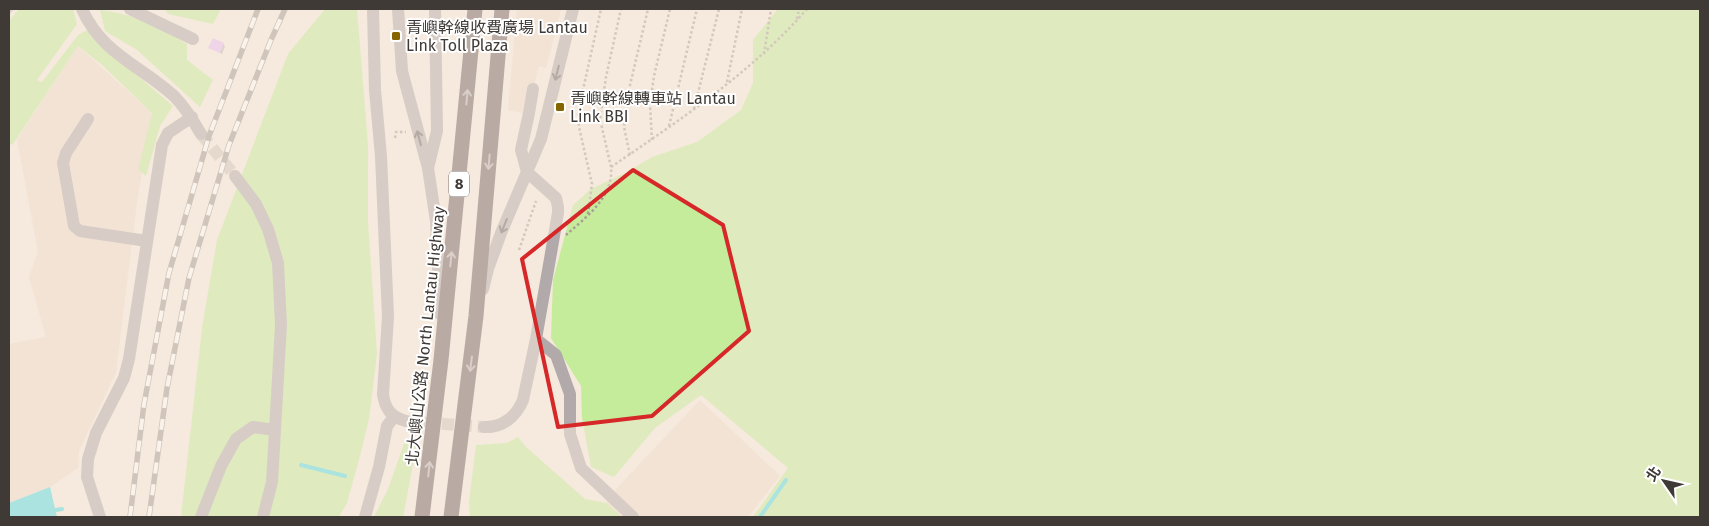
<svg xmlns="http://www.w3.org/2000/svg" width="1709" height="526" font-family="'Fira Sans','Noto Sans TC',sans-serif">
	<rect width="100%" height="100%" fill="#f5e9dd"/>
	<path fill="#eedccb" d="M517,9H561L546,68L539,66L526,114L508,110Z
		M78,46L152,113L137,202L116,372L79,451L78,468L50,487L9,503V344L46,337L29,277L38,252L17,139Z
		M700,400L780,476L748,517H621L606,503L614,491Z"/>
	<path fill="#c4ec9b" d="M19,9H73L77,24L37,80L42,82L78,35L89,29L112,54L173,106L160,126L146,176L138,169L152,113L102,65L78,46L13,144L9,145V21Z
		M164,9H221L213,24L168,14Z
		M325,9H357L368,145V221L377,354L369,419L360,456L347,503L339,517H181L202,328L217,240L288,54Z
		M778,9H1700V517H753L788,468L701,395L655,428L614,477L591,467L582,418L581,386L551,338L553,280L573,205L591,189L625,173L652,157L697,142L741,110L753,83V40Z
		M100,10C137,15 155,25 187,44V60L213,80L200,107L137,50L105,31Z
		M518,437L526,447L585,499L606,503L622,517H470L469,502L476,445L507,443Z
		M418,438L403,517H374L388,489L404,444Z"/>
	<path fill="#4fdce3" d="M50,487L57,517H9V503Z"/>
	<path fill="#0003" d="M9,9H14L9,15Z
		M223,44L225,46L222,54L210,48Z"/>
	<g fill="none" stroke-linecap="round" stroke-linejoin="round">
		<path stroke="#4fdce3" stroke-width="4" d="M301,465L345,476
			M56,510L62,509
			M760,517L786,480"/>
	</g>
	<path fill="#e9bcf9" d="M213,38L224,43L220,53L208,48Z"/>
	<g fill="none" stroke-linecap="round" stroke-linejoin="round">
		<path stroke="#d1c6bc" stroke-width="12" stroke-dasharray="12 6" stroke-linecap="butt" d="M201,134L235,176
			M406,421L484,427"/>
		<path stroke="#a89f97" stroke-width="2.5" stroke-dasharray="2.5 2.5" stroke-linecap="butt" d="M797,19L799,9
			M764,54L771,9
			M727,82L742,9
			M694,109L719,9
			M669,126L697,9
			M395,138L396,132H406
			M652,140L650,104L654,76L670,9
			M630,155L624,127L626,102L648,9
			M611,167L600,119L606,77L621,9
			M588,214L592,184L579,127L578,112L601,9
			M566,235C585,218 614,197 611,167C680,120 752,72 807,9
			M519,250L536,201"/>
		<path stroke="#b2aaaa" stroke-width="12" d="M82,9C102,54 140,65 174,96C185,107 193,120 201,134
			M130,9L193,39
			M373,9L375,90L381,156L388,317L383,394C385,409 391,417 406,421
			M398,9L402,71L428,168L436,221L440,314
			M88,119L66,153L63,163L74,226L80,231L147,241
			M428,168L437,131L435,9
			M235,176L256,204L268,229L278,263L281,325L275,430L272,482L263,517
			M483,289L488,269L501,233L541,139L573,9
			M536,339L556,355L570,394V434L581,468L633,517
			M484,427C502,428 516,417 523,400L536,339L558,213V207L556,198L527,172L521,150L529,113L533,89
			M100,517L87,477L88,459L96,433L124,378L129,359L162,145L168,133L192,117
			M201,517L221,466L236,439L253,427L275,430
			M365,517L379,467L387,426L394,417"/>
		<path stroke="#706061" stroke-width="15" d="M422,517L441,360L475,9
			M451,517L476,316L502,9"/>
		<g stroke="#a29991" stroke-width="5.5">
			<path id="rail" d="M130,517L144,404L169,273L209,136L258,9
				M149,517L167,388L189,278L229,145L271,40L285,9"/>
		</g>
		<use href="#rail" stroke="#fff" stroke-width="4" stroke-dasharray="11" stroke-linecap="butt"/>
	</g>
	<defs><path id="oneway-shaft" d="M-6 0H5M1.5-3L5.5 0L1.5 3" fill="none" stroke-width="1.6" stroke-linecap="round" stroke-linejoin="round" transform="scale(1.25)"/></defs>
	<g stroke="#67615f">
		<use href="#oneway-shaft" transform="translate(557 73) rotate(104)"/>
		<use href="#oneway-shaft" transform="translate(419 138) rotate(-105)"/>
		<use href="#oneway-shaft" transform="translate(504 226) rotate(112)"/>
	</g>
	<g stroke="#b8b0b0">
		<use href="#oneway-shaft" transform="translate(467 97) rotate(-85)"/>
		<use href="#oneway-shaft" transform="translate(489 162) rotate(95)"/>
		<use href="#oneway-shaft" transform="translate(451 259) rotate(-84)"/>
		<use href="#oneway-shaft" transform="translate(471 364) rotate(97)"/>
		<use href="#oneway-shaft" transform="translate(429 469) rotate(-84)"/>
	</g>
	<path d="M0 0H1709V526H0ZM633,170L723,225L749,331L652,416L558,427L522,259Z" fill="#f5e9dd" fill-opacity=".55" fill-rule="evenodd"/>
	<path fill="none" stroke="#d62828" stroke-width="4" stroke-linejoin="round" d="M633,170L723,225L749,331L652,416L558,427L522,259Z"/>
	<g fill="#866400" stroke="#fff" stroke-width="2">
		<rect x="391" y="31" width="10" height="10" rx="2.5"/>
		<rect x="555" y="102" width="10" height="10" rx="2.5"/>
	</g>
	<g text-anchor="middle" stroke-width="4" stroke-linejoin="round" paint-order="stroke">
		<rect fill="#fff" stroke="#797572" stroke-width="1" x="449" y="171.5" width="20" height="25" rx="4"/>
		<g font-size="15" font-weight="bold" fill="#3f3a36">
			<text x="459" y="189">8</text>
		</g>
		<g font-size="16" fill="#3f3a36" stroke="#fff" text-anchor="start">
			<text x="406" y="33">青嶼幹線收費廣場 Lantau<tspan x="406" dy="18">Link Toll Plaza</tspan></text>
			<text x="570" y="104">青嶼幹線轉車站 Lantau<tspan x="570" dy="18">Link BBI</tspan></text>
		</g>
		<g font-size="16" fill="#3f3a36" stroke="#fff">
			<text transform="translate(425 336) rotate(-84)" y="6">北大嶼山公路 North Lantau Highway</text>
		</g>
	</g>
	<rect width="1709" height="526" fill="none" stroke="#3f3a36" stroke-width="20"/>
	<g transform="translate(1664 481) rotate(304)" stroke="#ffffff" stroke-width="4" paint-order="stroke">
	<path d="M0-4L9 19L0 12L-9 19Z" fill="#3f3a36"/>
	<text y="-8" font-size="14" font-weight="bold" text-anchor="middle" fill="#3f3a36">北</text>
	</g>
</svg>
